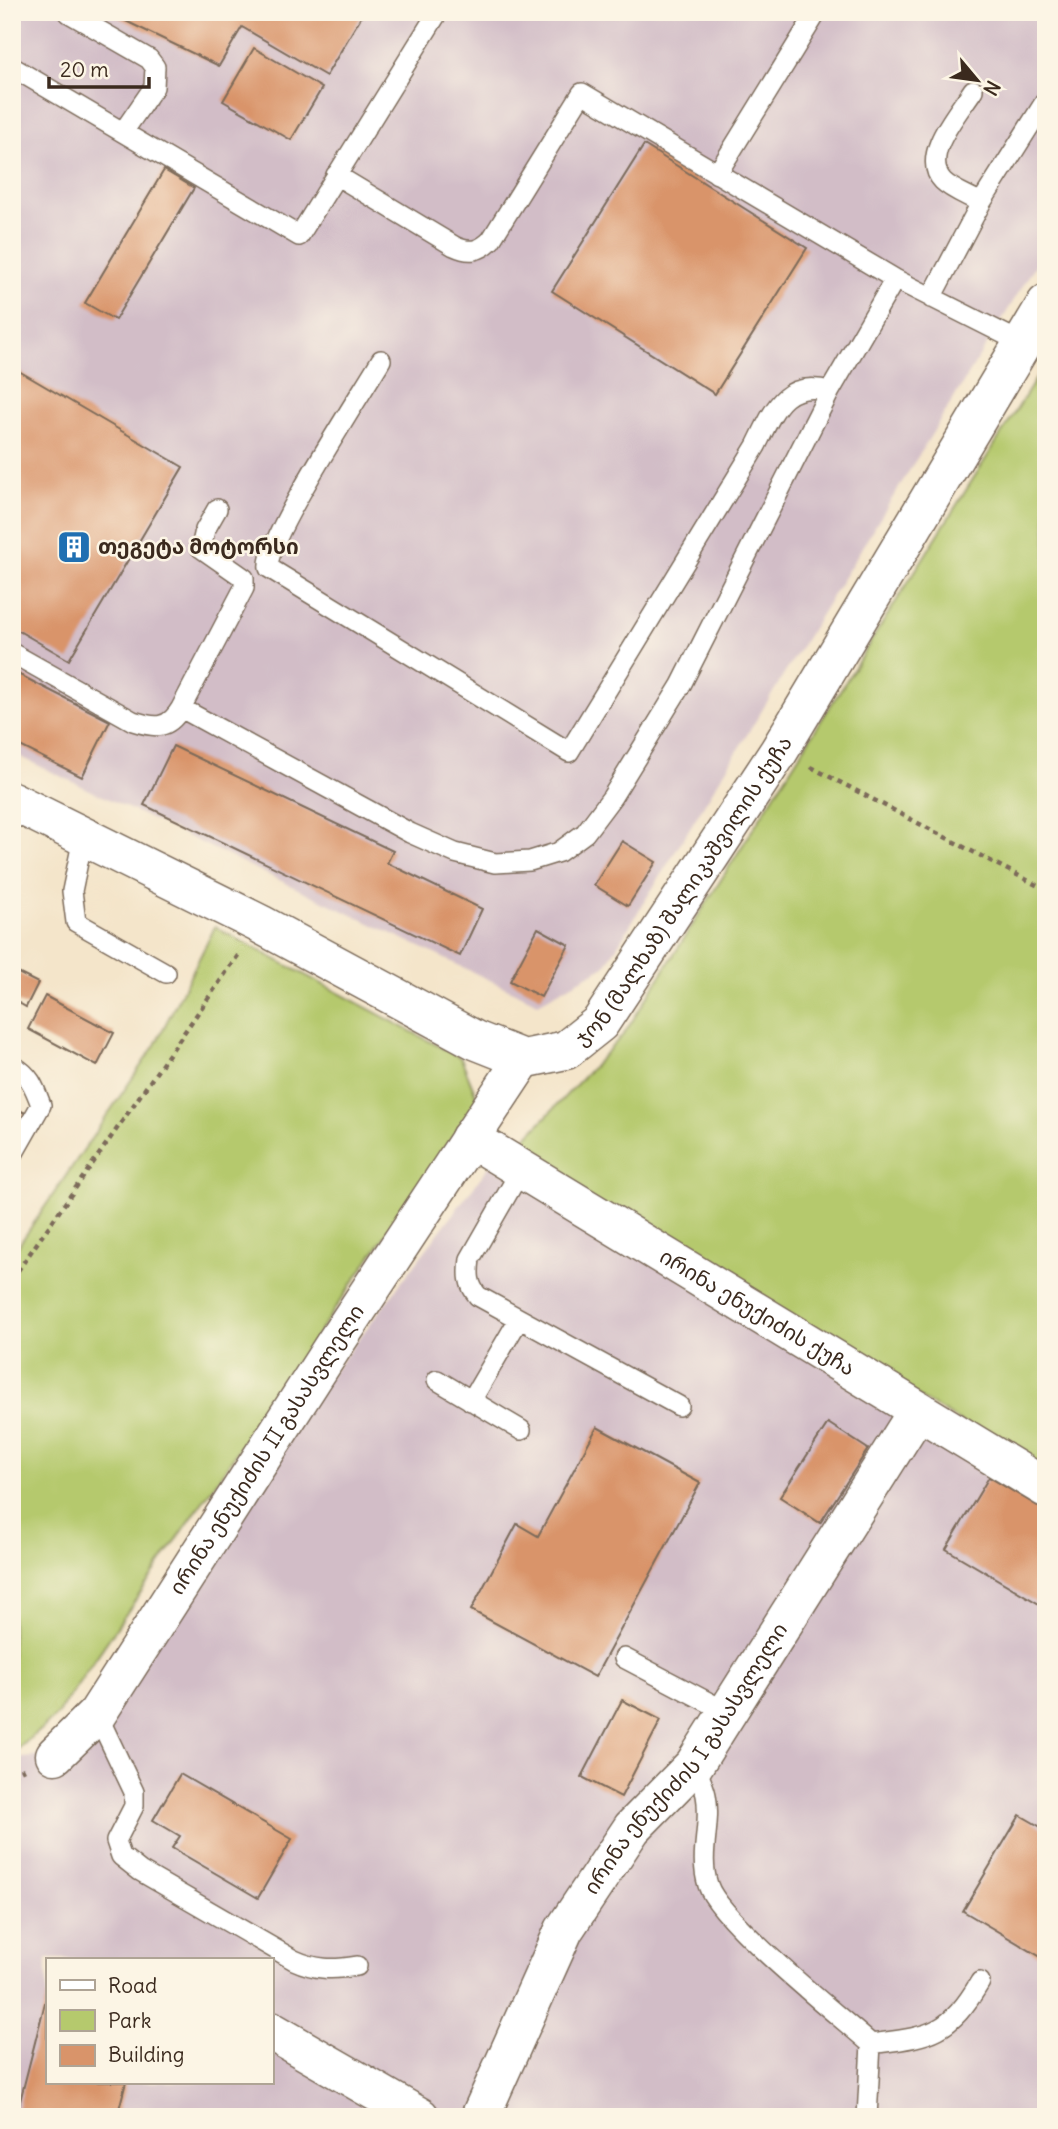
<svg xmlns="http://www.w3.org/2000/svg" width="1058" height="2129" font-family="Delius,'Noto Sans Georgian',sans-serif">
	<rect width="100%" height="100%" fill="#fcf5e5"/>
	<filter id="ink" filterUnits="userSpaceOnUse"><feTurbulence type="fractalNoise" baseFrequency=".0143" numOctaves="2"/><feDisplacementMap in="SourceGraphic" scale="14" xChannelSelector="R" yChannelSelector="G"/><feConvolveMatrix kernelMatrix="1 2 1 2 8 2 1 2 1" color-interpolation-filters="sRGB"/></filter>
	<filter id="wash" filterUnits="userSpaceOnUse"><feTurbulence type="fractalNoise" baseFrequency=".00686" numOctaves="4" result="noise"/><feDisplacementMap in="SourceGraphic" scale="28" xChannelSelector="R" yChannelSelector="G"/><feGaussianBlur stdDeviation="1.57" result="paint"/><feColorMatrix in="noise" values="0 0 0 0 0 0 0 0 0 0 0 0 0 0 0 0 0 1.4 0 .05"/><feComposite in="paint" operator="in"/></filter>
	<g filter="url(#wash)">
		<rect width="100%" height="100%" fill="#f4e5ca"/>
		<path fill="#d2bdc7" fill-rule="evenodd" d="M12,12H1046V248L605,966L538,1003L12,753Z
			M490,1165L1046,1498V2117H12V1759L55,1755L215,1529ZM47,1959H271V2082H47Z"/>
		<path fill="#b5c96d" stroke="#787a46" stroke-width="2" d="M1046,363V1473L559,1182L525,1139L624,1034Z
			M215,927L461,1058L478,1100L56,1716L12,1754V1255L155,1045Z"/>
		<g id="blocks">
			<path fill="#d9946a" d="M107,12H364L326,76L242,27L219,66Z
				M254,48L322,88L291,140L223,101Z
				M644,145L807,248L715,394L552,291Z
				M164,170L194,188L115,320L85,303Z
				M12,367L183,467L69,660L12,627Z
				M12,671L110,721L82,777L12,742Z
				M173,746L393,851L387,863L482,909L460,956L144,805Z
				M622,841L656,862L628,906L594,885Z
				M538,928L569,945L541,997L510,981Z
				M12,970L38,983L26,1007L12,999Z
				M45,996L114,1033L97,1066L28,1029Z
				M12,1106L25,1113L12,1136Z
				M828,1423L868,1449L820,1523L780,1497Z
				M597,1427L700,1483L595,1677L471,1610L517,1524L538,1536Z
				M989,1477L1046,1511V1608L946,1549Z
				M622,1700L661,1720L621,1797L582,1777Z
				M180,1774L292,1839L258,1898L172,1848L180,1836L153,1820Z
				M1020,1815L1046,1830V1960L963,1911Z
				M47,1995V2082H126L117,2117H16Z"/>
		</g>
	</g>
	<g filter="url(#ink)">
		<use href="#blocks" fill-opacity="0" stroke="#7c6b5a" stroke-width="2"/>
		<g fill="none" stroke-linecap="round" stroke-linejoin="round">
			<g stroke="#7c6b5a" stroke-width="22">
				<path id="lane" d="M69,13L149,59L155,67L154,87L123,132
					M12,67L299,236L438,12
					M973,90C959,112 919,156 943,181C952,190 969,196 981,203
					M717,174L817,12
					M336,175L454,246C469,253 479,252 491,240L582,93L895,279L1022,343
					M931,298L981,203L1046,100
					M381,360C363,391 263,543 269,568L569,752L756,446C774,410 784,379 830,391
					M217,509L205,530L201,548L244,578V588L181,708L410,833L455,853L495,863L530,861L559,852L585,833L612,797L681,685L830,391L895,279
					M12,653L133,721C155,728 168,730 181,708
					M83,838L72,891L76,922L166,973
					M12,1065C30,1075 34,1086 41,1105L12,1156
					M521,1170L470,1259C468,1274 468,1285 478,1296L679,1406
					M437,1380L521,1430
					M471,1401L519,1319
					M624,1658L727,1712
					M97,1714L134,1792V1806L116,1841L121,1856L140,1871L294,1960C316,1970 333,1970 357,1966
					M694,1765C698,1774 704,1785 706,1795C712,1825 698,1854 708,1885C719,1920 838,2015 871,2044L867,2117
					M871,2044C930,2036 948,2036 980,1982"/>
			</g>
			<g stroke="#7c6b5a" stroke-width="41">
				<g id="street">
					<path id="s1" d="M12,801L260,924L475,1040L523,1059L566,1050L600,1023L779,751L1046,304"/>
					<path id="s2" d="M470,1138L1046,1488"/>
					<path id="s3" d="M55,1755L97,1714L332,1348L523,1059"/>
					<path d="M271,2031L420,2117"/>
					<path id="s4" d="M480,2117L564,1930L632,1828L694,1765L917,1412"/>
				</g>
			</g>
			<path stroke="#7c6b5a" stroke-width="4.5" stroke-dasharray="5 5" stroke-linecap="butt" d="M811,767L1046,890
				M12,1279L239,954
				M12,1775L24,1769"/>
			<use href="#lane" stroke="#fff" stroke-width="19"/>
			<use href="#street" stroke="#fff" stroke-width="38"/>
		</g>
	</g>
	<defs>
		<g id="building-square" transform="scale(1.75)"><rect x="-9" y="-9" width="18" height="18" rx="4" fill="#1f6fb2" stroke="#fcf5e5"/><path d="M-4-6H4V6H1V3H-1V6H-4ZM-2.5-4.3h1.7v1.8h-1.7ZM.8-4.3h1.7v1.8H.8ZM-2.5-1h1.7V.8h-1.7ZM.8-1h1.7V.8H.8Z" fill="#fff"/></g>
	</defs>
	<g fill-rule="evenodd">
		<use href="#building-square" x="74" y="547"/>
	</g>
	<g text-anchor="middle" stroke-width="5" stroke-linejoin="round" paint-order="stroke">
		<g font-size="21" font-weight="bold" fill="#3b2a1e" stroke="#fcf5e5" text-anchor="start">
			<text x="98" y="554">თეგეტა მოტორსი</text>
		</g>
		<g font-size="21" fill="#3b2a1e" stroke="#fcf5e5">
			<text dy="7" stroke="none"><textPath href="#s1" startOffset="816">ჯონ (მალხაზ) შალიკაშვილის ქუჩა</textPath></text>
			<text dy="7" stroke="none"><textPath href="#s2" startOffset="336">ირინა ენუქიძის ქუჩა</textPath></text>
			<text dy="7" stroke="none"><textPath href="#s3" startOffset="373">ირინა ენუქიძის II გასასვლელი</textPath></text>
			<text dy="7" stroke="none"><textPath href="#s4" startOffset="416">ირინა ენუქიძის I გასასვლელი</textPath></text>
		</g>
	</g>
	<rect width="1058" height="2129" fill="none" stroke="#fcf5e5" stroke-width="42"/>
	<rect x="46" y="1958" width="228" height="126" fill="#fcf5e5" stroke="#afa495" stroke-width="2"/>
	<rect x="60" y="1980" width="35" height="10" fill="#ffffff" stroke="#afa495" stroke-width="2"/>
	<text x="108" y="1993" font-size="21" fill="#3b2a1e">Road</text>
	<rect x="60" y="2010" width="35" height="21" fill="#b5c96d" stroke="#afa495" stroke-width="2"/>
	<text x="108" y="2028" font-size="21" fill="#3b2a1e">Park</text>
	<rect x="60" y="2045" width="35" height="21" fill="#d9946a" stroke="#afa495" stroke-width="2"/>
	<text x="108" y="2062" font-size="21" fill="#3b2a1e">Building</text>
	<g transform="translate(977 80) rotate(119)" stroke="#fcf5e5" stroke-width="5" paint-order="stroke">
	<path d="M0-5L12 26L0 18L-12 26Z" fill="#3b2a1e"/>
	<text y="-10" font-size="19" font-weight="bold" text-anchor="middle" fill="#3b2a1e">N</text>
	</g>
	<path d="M49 77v10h100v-10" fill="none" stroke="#3b2a1e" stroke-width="3.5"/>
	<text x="60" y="77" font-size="21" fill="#3b2a1e" stroke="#fcf5e5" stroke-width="5" paint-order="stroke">20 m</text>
</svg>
